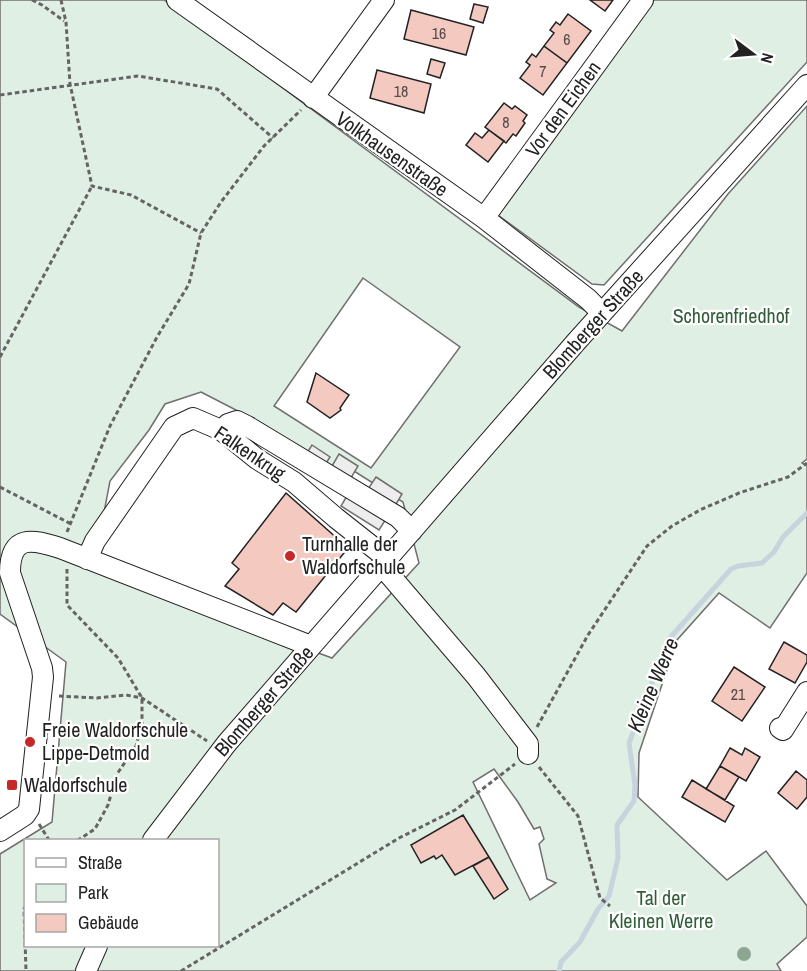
<svg xmlns="http://www.w3.org/2000/svg" width="807" height="971" font-family="'Archivo Narrow',sans-serif">
	<rect width="100%" height="100%" fill="#fff"/>
	<path fill="#e0efe3" stroke="#6f6f6f" stroke-width="1.5" fill-rule="evenodd" d="M0,0H164L579,307L622,331L728,194L807,106V459L802,463L807,466V573L770,628L719,593L677,640L639,753L638,797L727,880L766,851L807,906V937L777,964L781,971H0V854L52,822L66,662L0,614ZM363,278L460,347L371,468L274,406ZM201,392L263,424L316,463L354,471L403,502L419,563L332,658L93,570L110,481L149,430L165,404ZM494,769L518,802L534,829L540,827L544,839L539,844L547,879L556,883L530,900L473,782ZM26,840H218V946H26Z
		M654,0H807V62L604,285L592,284L498,215Z"/>
	<path fill="#ededed" stroke="#6f6f6f" stroke-width="1.5" d="M312,445L330,457L323,468L305,456Z
		M339,454L358,466L351,478L332,466Z
		M376,477L402,494L395,506L368,489Z
		M348,494L386,519L379,530L341,506Z"/>
	<g fill="none" stroke-linecap="round" stroke-linejoin="round">
		<path stroke="#c7d3dd" stroke-width="5" d="M559,971L561,962L580,942L598,909L609,896L618,858L617,825L634,801L635,785L629,743L669,639L731,569L738,566L762,563L774,552L783,537L807,513"/>
	</g>
	<path fill="#f3c9c0" stroke="#222" stroke-width="1.5" d="M590,0H613L605,11Z
		M474,4L488,7L483,23L470,19Z
		M411,10L474,27L466,55L404,39Z
		M568,14L591,31L567,63L544,46L554,33L550,30L556,22L560,25Z
		M544,46L567,63L543,95L520,78L530,65L526,62L532,54L536,57Z
		M431,59L445,63L440,78L427,74Z
		M377,70L431,84L424,113L370,98Z
		M504,103L512,109L515,106L527,115L523,121L525,123L516,136L513,134L506,143L485,127Z
		M489,130L504,141L488,162L466,145L475,133L482,138Z
		M316,373L349,395L340,408L341,410L330,418L307,402Z
		M286,493L348,548L296,612L283,603L273,615L225,586L239,569L232,563Z
		M784,642L807,655V662L795,683L769,669Z
		M734,667L765,687L742,721L712,701Z
		M730,748L742,755L745,748L760,757L746,781L720,766Z
		M720,766L739,777L725,800L706,789Z
		M796,771L807,780V797L797,809L778,793Z
		M692,780L734,806L725,822L682,797Z
		M463,815L489,857L455,875L442,855L436,859L434,856L421,863L411,845Z
		M489,857L508,889L494,899L473,866Z"/>
	<g fill="none" stroke-linecap="round" stroke-linejoin="round">
		<g stroke="#222" stroke-width="22">
			<path id="minor" d="M177,0L484,218L588,299L602,313
				M313,98L384,0
				M484,218L643,0
				M222,431L228,424L237,421L247,426L398,517L412,531
				M87,559L95,541L174,427L193,418L221,430L257,459L294,482L336,518L388,559
				M382,566L476,676L528,744V754
				M780,728L783,730L807,692
				M0,831L25,815L29,809L43,677L42,668L10,573C10,534 32,539 60,548L311,646
				M153,840L227,743L576,342L807,85
				M86,971L97,946"/>
		</g>
		<path stroke="#646464" stroke-width="3" stroke-dasharray="4.5 3" stroke-linecap="butt" d="M32,0L42,5L64,21
			M61,0L66,22L70,84L92,186L131,195L201,233
			M0,95L138,76L217,89L273,138
			M0,357L92,186
			M0,487L71,524
			M67,532L110,426L157,337L189,284L201,233L221,202L264,146L301,110
			M67,569V605L118,658L142,698V723L136,746L117,774L108,805L95,829L78,840
			M59,696L97,698L126,695L142,698L207,741
			M537,727L588,635L647,546L672,526L700,510L739,493L788,477L807,463
			M539,767L578,816L600,898L610,906
			M39,824L49,840
			M26,905L24,909L26,971
			M181,971L399,838L455,810L515,764"/>
		<use href="#minor" stroke="#fff" stroke-width="20"/>
	</g>
	<circle fill="#8da692" cx="744" cy="954" r="7"/>
	<g fill="#c62828" stroke="#fff" stroke-width="2">
		<circle cx="290" cy="556" r="6"/>
		<circle cx="30" cy="742" r="6"/>
		<rect x="6" y="779" width="12" height="12" rx="3"/>
	</g>
	<g text-anchor="middle" stroke-width="4.5" stroke-linejoin="round" paint-order="stroke">
		<g font-size="16" fill="#564c4a">
			<text x="439" y="39">16</text>
			<text x="567" y="45">6</text>
			<text x="543" y="77">7</text>
			<text x="401" y="97">18</text>
			<text x="506" y="128">8</text>
			<text x="738" y="700">21</text>
		</g>
		<g font-size="20" fill="#222" stroke="#fff">
			<text transform="translate(563 109) rotate(-54)" y="7">Vor den Eichen</text>
			<text transform="translate(392 154) rotate(35)" y="7">Volkhausenstraße</text>
			<text transform="translate(593 324) rotate(-48)" y="7">Blomberger Straße</text>
			<text transform="translate(250 453) rotate(34)" y="7">Falkenkrug</text>
			<text transform="translate(264 701) rotate(-49)" y="7">Blomberger Straße</text>
		</g>
		<g font-size="20" fill="#2f5e38" stroke="#fff">
			<text x="731" y="323">Schorenfriedhof</text>
			<text x="661" y="905">Tal der<tspan x="661" dy="23">Kleinen Werre</tspan></text>
		</g>
		<g font-size="20" fill="#222" stroke="#fff" text-anchor="start">
			<text x="302" y="551">Turnhalle der<tspan x="302" dy="23">Waldorfschule</tspan></text>
			<text x="42" y="737">Freie Waldorfschule<tspan x="42" dy="23">Lippe-Detmold</tspan></text>
			<text x="24" y="792">Waldorfschule</text>
		</g>
		<g font-size="21" font-style="italic" fill="#222" stroke="#fff">
			<text transform="translate(653 685) rotate(-67)" y="7">Kleine Werre</text>
		</g>
	</g>
	<rect x="24" y="839" width="195" height="108" fill="#ffffff" stroke="#a7a7a7" stroke-width="1.5"/>
	<rect x="36" y="858" width="30" height="9" fill="#ffffff" stroke="#a7a7a7" stroke-width="1.5"/>
	<text x="78" y="869" font-size="18" fill="#222222">Straße</text>
	<rect x="36" y="884" width="30" height="18" fill="#e0efe3" stroke="#a7a7a7" stroke-width="1.5"/>
	<text x="78" y="899" font-size="18" fill="#222222">Park</text>
	<rect x="36" y="914" width="30" height="18" fill="#f3c9c0" stroke="#a7a7a7" stroke-width="1.5"/>
	<text x="78" y="929" font-size="18" fill="#222222">Gebäude</text>
	<g transform="translate(753 54) rotate(106)" stroke="#ffffff" stroke-width="4.5" paint-order="stroke">
	<path d="M0-4.5L10 22L0 15L-10 22Z" fill="#222222"/>
	<text y="-9" font-size="16" font-weight="bold" text-anchor="middle" fill="#222222">N</text>
	</g>
</svg>
